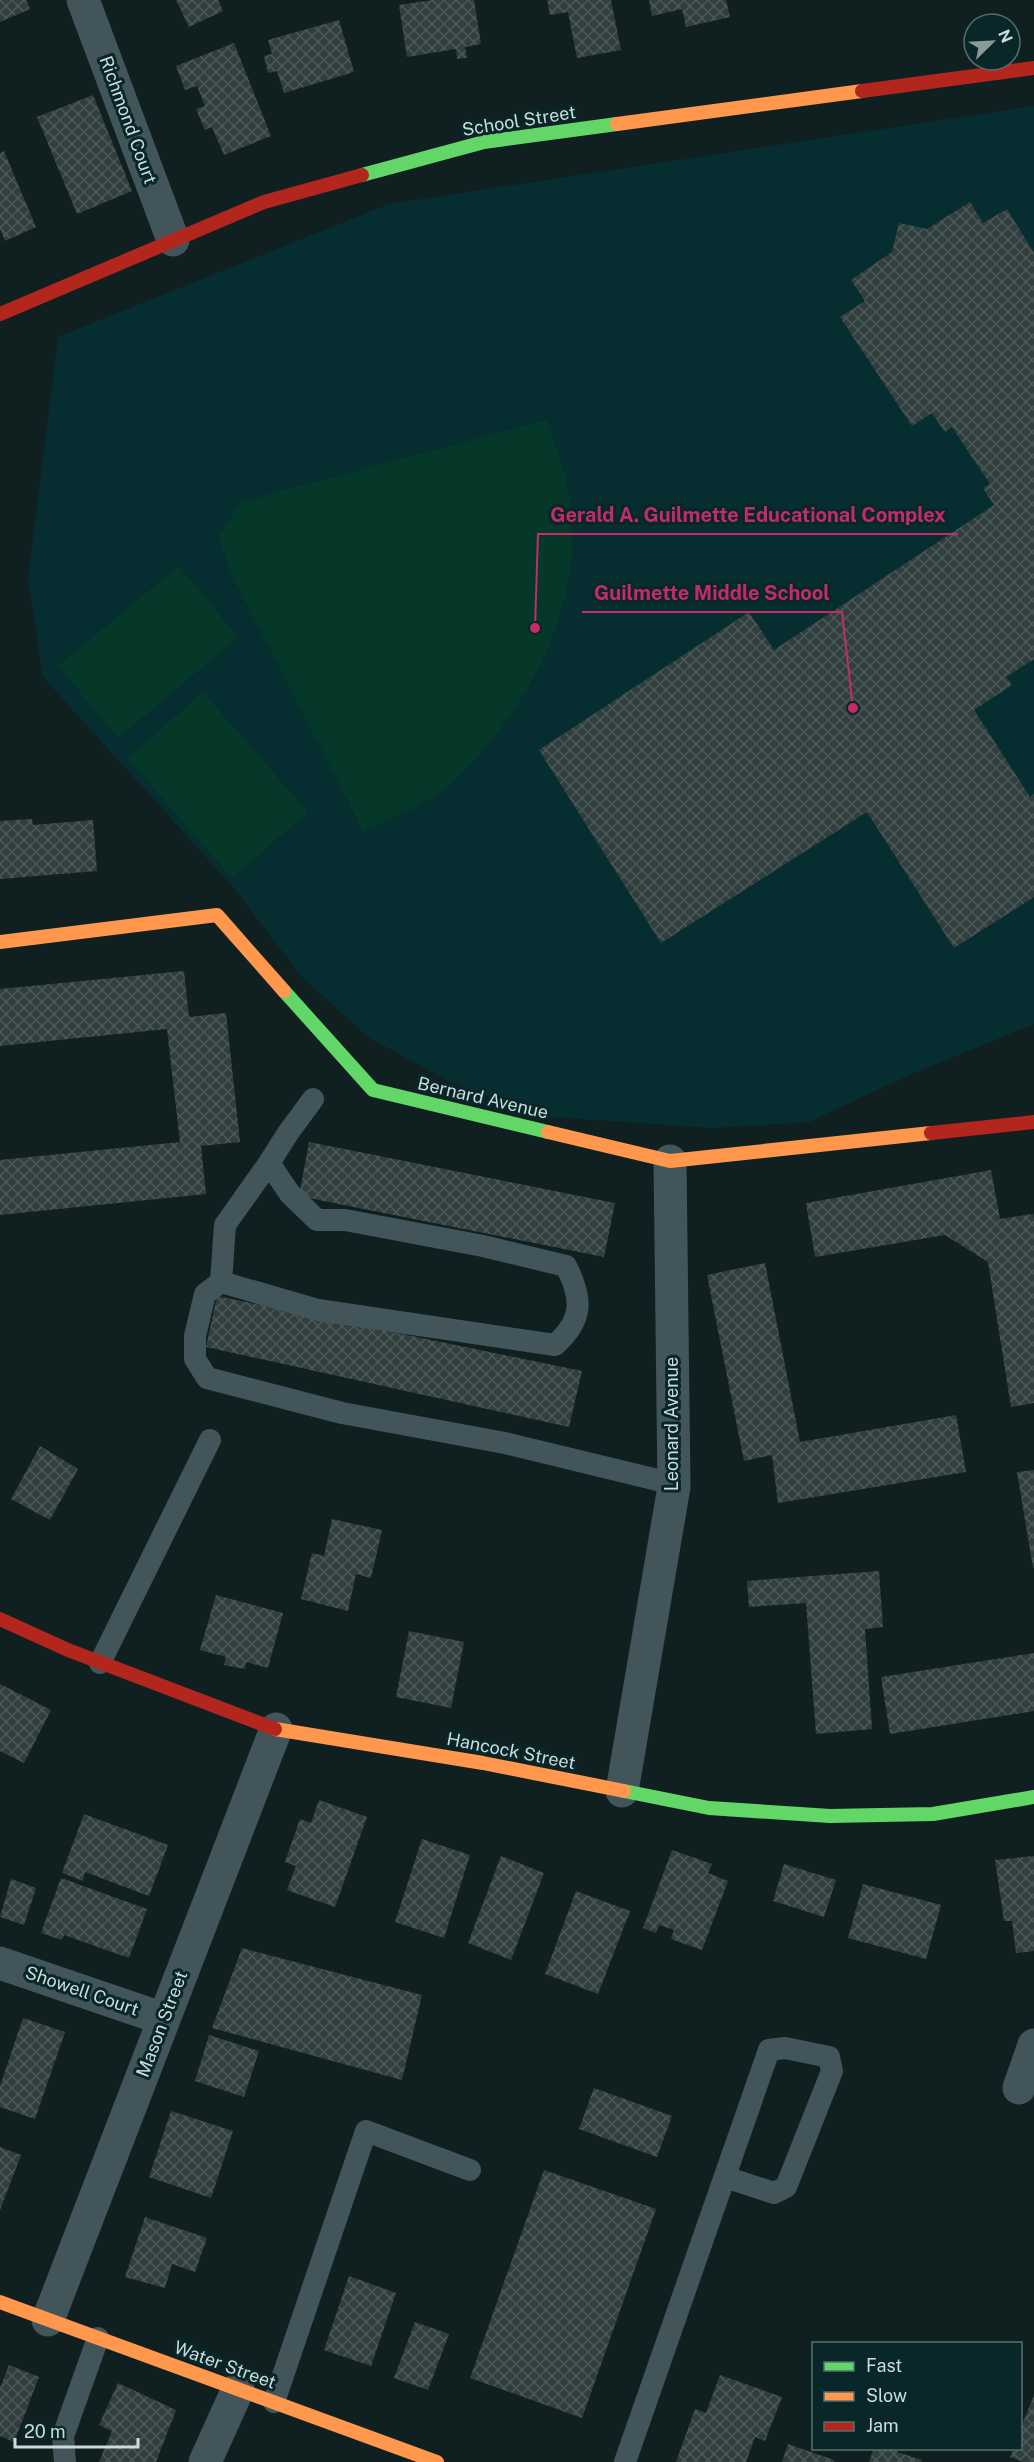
<svg xmlns="http://www.w3.org/2000/svg" width="1034" height="2462" font-family="'Public Sans',sans-serif">
	<defs>
		<pattern id="building-cross-hatch" width="8" height="8" patternUnits="userSpaceOnUse" patternTransform="scale(1.5)"><rect width="8" height="8" fill="#303e3d"/><path d="M0 0l8 8M0 8l8-8" fill="none" stroke="#4d5959"/></pattern>
	</defs>
	<rect width="100%" height="100%" fill="#102021"/>
	<path fill="#062e31" d="M1034,106V1024L909,1075L809,1122L712,1128L538,1116L446,1080L368,1037L301,976L234,888L43,677L28,578L58,337L389,204Z"/>
	<path fill="#063829" d="M546,420C558,452 570,482 572,516C579,604 535,693 477,757C464,771 449,787 433,797C412,811 387,820 363,831L233,577L218,538L241,502Z
		M179,566L238,637L118,738L58,666Z
		M203,692L308,812L232,878L128,758Z"/>
	<path fill="url(#building-cross-hatch)" d="M0,0H26L30,9L0,22Z
		M176,0H218L223,11L189,27Z
		M432,0H474L481,44L465,47L467,58L457,59L456,49L407,57L399,5Z
		M547,0H611L621,50L577,58L568,12L550,15Z
		M649,0H726L730,17L686,27L682,9L652,16Z
		M339,20L354,72L284,93L277,71L268,73L264,56L272,54L268,40Z
		M234,43L271,136L224,155L212,127L205,130L196,109L205,106L197,86L185,90L176,66Z
		M93,95L132,191L77,214L37,117Z
		M4,151L36,227L5,241L0,229V153Z
		M970,202L983,223L1007,209L1034,253V659L1006,677L1012,685L974,710L1030,797L1034,794V897L954,948L867,812L661,943L539,750L749,612L774,650L994,505L983,488L990,484L952,427L945,432L932,413L912,426L840,317L865,301L851,280L892,252L899,223L927,229Z
		M32,819L33,825L93,820L97,871L0,879V821Z
		M184,971L189,1017L226,1013L240,1142L201,1146L206,1194L0,1215V1160L180,1142L167,1029L0,1046V989Z
		M309,1142L615,1203L604,1257L299,1196Z
		M991,1170L1000,1219L1033,1214L1034,1218V1403L1011,1407L988,1262L945,1235L815,1257L806,1203Z
		M765,1263L800,1442L956,1415L966,1472L778,1503L772,1455L744,1461L707,1275Z
		M217,1296L582,1371L569,1427L206,1347Z
		M40,1446L78,1469L50,1520L11,1499Z
		M1034,1470V1568H1033L1017,1472Z
		M332,1519L382,1530L371,1578L356,1574L348,1611L301,1599L312,1553L324,1556Z
		M879,1571L883,1627L865,1629L872,1729L816,1734L806,1603L749,1607L747,1581Z
		M216,1595L283,1613L268,1668L246,1662L245,1669L224,1665L226,1657L200,1650Z
		M409,1631L464,1642L451,1708L396,1697Z
		M1034,1653V1711L890,1734L881,1677Z
		M0,1684L51,1710L24,1763L0,1751Z
		M319,1800L367,1817L335,1907L287,1890L296,1866L285,1862L300,1819L311,1823Z
		M84,1814L168,1845L149,1896L85,1872L83,1881L62,1873Z
		M422,1839L470,1855L444,1938L395,1922Z
		M672,1850L712,1864L708,1873L728,1881L702,1950L671,1939L674,1930L659,1925L656,1933L643,1928Z
		M501,1856L544,1873L511,1960L468,1943Z
		M1034,1856V1951L1016,1953L1012,1921H1004L995,1860Z
		M784,1864L836,1880L824,1917L773,1901Z
		M61,1878L147,1909L129,1958L64,1935L62,1940L41,1933Z
		M11,1879L36,1888L24,1925L0,1917Z
		M863,1884L941,1905L926,1959L848,1938Z
		M576,1891L630,1911L598,1994L545,1974Z
		M242,1948L422,1995L402,2080L212,2028Z
		M23,2018L65,2032L35,2119L0,2107V2086Z
		M209,2035L259,2051L244,2097L195,2081Z
		M594,2088L672,2116L657,2157L579,2129Z
		M171,2111L233,2131L211,2198L149,2177Z
		M0,2147L21,2155L0,2210Z
		M544,2170L656,2209L582,2418L470,2378Z
		M145,2217L207,2238L195,2272L172,2264L165,2288L125,2277Z
		M349,2276L396,2293L371,2366L324,2350Z
		M415,2322L449,2334L428,2390L394,2378Z
		M9,2365L39,2377L14,2442L0,2436V2388Z
		M720,2375L782,2397L765,2441L755,2437L746,2462H676L695,2409L706,2413Z
		M118,2383L176,2410L156,2462H99L112,2431L99,2425Z
		M1034,2395V2462H1024L1010,2457L1014,2448H1020V2430Z
		M788,2444L834,2460V2462H782Z
		M874,2448H898L897,2452L922,2460L921,2462H869Z"/>
	<g fill="none" stroke-linecap="round" stroke-linejoin="round">
		<path stroke="#41555b" stroke-width="22" d="M313,1099L288,1133L269,1163L290,1194L317,1220H345L483,1246L566,1266C583,1299 583,1320 555,1345L318,1310L221,1282L205,1294L195,1336V1359L207,1378L342,1413L505,1443L674,1484
			M221,1282L225,1225L269,1163
			M100,1663L210,1440
			M274,2402L366,2131L470,2170
			M65,2462L63,2436L98,2338
			M625,2462L769,2050L785,2048L829,2057L832,2071L786,2187L774,2193L725,2177"/>
		<path stroke="#41555b" stroke-width="33" d="M83,0L173,240
			M622,1791L674,1487L670,1161
			M0,1963L164,2019
			M1019,2088L1034,2045
			M48,2320L276,1729
			M205,2462L238,2389"/>
		<path stroke="#63d668" stroke-width="14" d="M362,175L484,142L617,124
			M284,991L373,1090L548,1132
			M624,1791L709,1808L830,1816L933,1814L1034,1797"/>
		<path stroke="#ff974d" stroke-width="14" d="M617,124L862,91
			M0,942L217,915L284,991
			M548,1132L670,1161L931,1133
			M275,1729L483,1763L624,1791
			M0,2302L437,2462"/>
		<path stroke="#b3261e" stroke-width="14" d="M862,91L1034,68
			M0,314L264,202L362,175
			M931,1133L1034,1122
			M0,1619L68,1650L275,1729"/>
	</g>
	<g text-anchor="middle" stroke-width="6" stroke-linejoin="round" paint-order="stroke">
		<g font-size="18" fill="#ccdcdd" stroke="#092628">
			<text transform="translate(128 120) rotate(70)" y="6">Richmond Court</text>
			<text transform="translate(519 121) rotate(-9)" y="6">School Street</text>
			<text transform="translate(483 1098) rotate(13)" y="6">Bernard Avenue</text>
			<text transform="translate(672 1424) rotate(-90)" y="6">Leonard Avenue</text>
			<text transform="translate(511 1751) rotate(11)" y="6">Hancock Street</text>
			<text transform="translate(82 1991) rotate(19)" y="6">Showell Court</text>
			<text transform="translate(162 2024) rotate(-69)" y="6">Mason Street</text>
			<text transform="translate(225 2365) rotate(20)" y="6">Water Street</text>
		</g>
	</g>
	<path fill="none" stroke="#c32c68" stroke-width="2" d="M535 628L538 534H958M853 708L842 612H582"/>
	<g fill="#c32c68" stroke="#092628" stroke-width="2">
		<circle cx="535" cy="628" r="6"/>
		<circle cx="853" cy="708" r="6"/>
	</g>
	<g font-size="20" text-anchor="middle" font-weight="bold" fill="#c32c68" stroke="#092628" stroke-width="6" stroke-linejoin="round" paint-order="stroke">
		<text x="748" y="522">Gerald A. Guilmette Educational Complex</text>
		<text x="712" y="600">Guilmette Middle School</text>
	</g>
	<rect x="812" y="2342" width="210" height="108" fill="#092628" stroke="#576f70" stroke-width="1.5"/>
	<rect x="824" y="2362" width="30" height="9" fill="#63d668" stroke="#576f70" stroke-width="1.5"/>
	<text x="866" y="2372" font-size="18" fill="#ccdcdd">Fast</text>
	<rect x="824" y="2392" width="30" height="9" fill="#ff974d" stroke="#576f70" stroke-width="1.5"/>
	<text x="866" y="2402" font-size="18" fill="#ccdcdd">Slow</text>
	<rect x="824" y="2422" width="30" height="9" fill="#b3261e" stroke="#576f70" stroke-width="1.5"/>
	<text x="866" y="2432" font-size="18" fill="#ccdcdd">Jam</text>
	<g transform="translate(992 42) rotate(66)"><circle r="28" fill="#092628" stroke="#576f70" stroke-width="1.5"/>
	<path d="M0-4.5L10 22L0 15L-10 22Z" fill="#8a9a9b"/>
	<text y="-9" font-size="16" font-weight="bold" text-anchor="middle" fill="#ccdcdd">N</text>
	</g>
	<path d="M15 2438v9h123v-9" fill="none" stroke="#ccdcdd" stroke-width="3"/>
	<text x="24" y="2438" font-size="18" fill="#ccdcdd" stroke="#092628" stroke-width="4.5" paint-order="stroke">20 m</text>
</svg>
